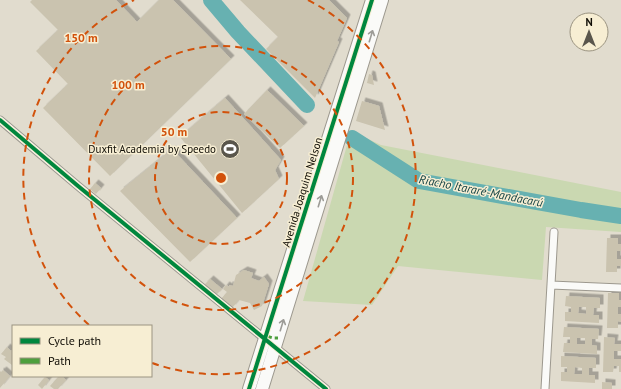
<svg xmlns="http://www.w3.org/2000/svg" width="621" height="389" font-family="'PT Sans',sans-serif">
	<defs>
		<filter id="shadow"><feDropShadow dx="3.5" dy="-3.5" stdDeviation="0" flood-color="#0004"/></filter>
	</defs>
	<rect width="100%" height="100%" fill="#e1dcce"/>
	<path fill="#cad8b1" d="M351,131L381,145L621,192V232L546,227L542,280L398,266L372,305L303,301Z"/>
	<g fill="none" stroke-linecap="round" stroke-linejoin="round">
		<path stroke="#67b1b1" stroke-width="16" d="M211,0L238,32L307,105
			M352,138L419,181L581,210L621,216"/>
	</g>
	<path fill="#cac3af" fill-rule="evenodd" filter="url(#shadow)" d="M32,0H116L137,22L159,0H173L231,59L110,176L43,108L68,84L36,51L58,30L30,2Z
		M240,0H329L347,18L337,41L339,42L315,98L266,49L278,37Z
		M369,74L372,75L374,85L367,83Z
		M267,90L304,126L280,148L244,114Z
		M225,98L281,160L275,170L279,179L242,213L180,137Z
		M362,101L379,106L385,130L356,121Z
		M172,149L237,218L190,262L120,191Z
		M95,183L101,188L96,194L90,189Z
		M607,238H618V244H621V251H617V259H621V266H617V272H606Z
		M244,270L253,273L251,278L259,281L264,277L269,284L262,306L254,310L250,303L239,300L232,308L221,299L227,292L223,289L226,285L229,287V285L233,286L236,275Z
		M210,279L222,289L216,295L204,285Z
		M608,293H619V300H621V307H618V314H621V322L618,321V328H607Z
		M566,296L600,298V308H594L593,315H599V323L565,321V312H571V307L565,306ZM579,307H586V314L578,313Z
		M564,327L599,329L598,339H592V345L597,346V354L563,352L564,343H570V337H563ZM577,338H585V344H577Z
		M604,337L615,338L614,344H621V351H614V359H621V372H619V366H614L613,372H603Z
		M7,347L11,351L13,349V364L12,365L4,359L6,357L1,354Z
		M561,356L596,358V368H589V375H595V383L561,381V372H567V367H561ZM575,367L582,368V374H574Z
		M3,370L10,376L0,388V371L1,372Z
		M59,376H62L66,380L58,389H54L50,386Z
		M45,377L49,380L42,389L38,385Z
		M602,382L612,383V389H602Z"/>
	<g fill="none" stroke-linecap="round" stroke-linejoin="round">
		<g stroke="#9c988e" stroke-width="9">
			<path id="street" d="M0,120L78,186L326,389
				M551,285L621,288
				M545,389L554,232"/>
		</g>
		<g stroke="#9c988e" stroke-width="14">
			<path id="primary" d="M249,389L372,0
				M262,389L382,0"/>
		</g>
		<use href="#street" stroke="#fafaf8" stroke-width="7"/>
		<use href="#primary" stroke="#fafaf8" stroke-width="12"/>
		<path stroke="#4d9f3d" stroke-width="3" stroke-dasharray="6 3" stroke-linecap="butt" d="M266,336L273,338H278"/>
		<g stroke="#f7eed3" stroke-width="6">
			<path id="cycleway" d="M0,120L78,186L326,389
				M249,389L372,0"/>
		</g>
		<use href="#cycleway" stroke="#00873e" stroke-width="4"/>
	</g>
	<defs><path id="oneway-shaft" d="M-6 0H5M1.5-3L5.5 0L1.5 3" fill="none" stroke-width="1.6" stroke-linecap="round" stroke-linejoin="round"/></defs>
	<g stroke="#9d9c97">
		<use href="#oneway-shaft" transform="translate(371 36) rotate(-73)"/>
		<use href="#oneway-shaft" transform="translate(320 201) rotate(-73)"/>
		<use href="#oneway-shaft" transform="translate(282 325) rotate(-73)"/>
	</g>
	<g fill="none" stroke="#d2520b" stroke-width="2" stroke-dasharray="7 5">
		<circle cx="221" cy="178" r="66"/>
		<circle cx="221" cy="178" r="132"/>
		<path d="M89 325A198 198 0 0 1 134 0M308 0A198 198 0 0 1 152 363"/>
	</g>
	<defs>
		<g id="stadium-disc" transform="scale(1)"><circle r="9.5" fill="#5a564c" stroke="#f7eed3"/><path d="M0-5a6.5 5 0 1 0 0 10a6.5 5 0 1 0 0-10ZM-3.5-1.8h7v3.6h-7Z" fill="#fff"/></g>
	</defs>
	<g fill-rule="evenodd">
		<use href="#stadium-disc" x="230" y="149"/>
	</g>
	<g text-anchor="middle" stroke-width="3" stroke-linejoin="round" paint-order="stroke">
		<g font-size="11" fill="#110e06" stroke="#f7eed3" text-anchor="end">
			<text x="216" y="153">Duxfit Academia by Speedo</text>
		</g>
		<g font-size="11" fill="#110e06" stroke="#f7eed3">
			<text transform="translate(302 192) rotate(-73)" y="4">Avenida Joaquim Nelson</text>
		</g>
		<g font-size="12" font-style="italic" fill="#124244" stroke="#f7eed3">
			<text transform="translate(481 191) rotate(11)" y="4">Riacho Itararé-Mandacarú</text>
		</g>
	</g>
	<circle cx="221" cy="178" r="6" fill="#d2520b" stroke="#f7eed3" stroke-width="2"/>
	<g font-size="12" text-anchor="middle" font-weight="bold" fill="#d2520b" stroke="#f7eed3" stroke-width="3" stroke-linejoin="round" paint-order="stroke">
		<text x="81" y="42">150 m</text>
		<text x="128" y="89">100 m</text>
		<text x="174" y="136">50 m</text>
	</g>
	<rect x="12" y="325" width="140" height="52" fill="#f7eed3" stroke="#9b9481"/>
	<rect x="20" y="338" width="20" height="6" fill="#00873e" stroke="#9b9481"/>
	<text x="48" y="345" font-size="12" fill="#110e06">Cycle path</text>
	<rect x="20" y="358" width="20" height="6" fill="#4d9f3d" stroke="#9b9481"/>
	<text x="48" y="365" font-size="12" fill="#110e06">Path</text>
	<g transform="translate(589 32)"><circle r="19" fill="#f7eed3" stroke="#9b9481"/>
	<path d="M0-3L7 15L0 10L-7 15Z" fill="#5a564c"/>
	<text y="-6" font-size="11" font-weight="bold" text-anchor="middle" fill="#110e06">N</text>
	</g>
</svg>
